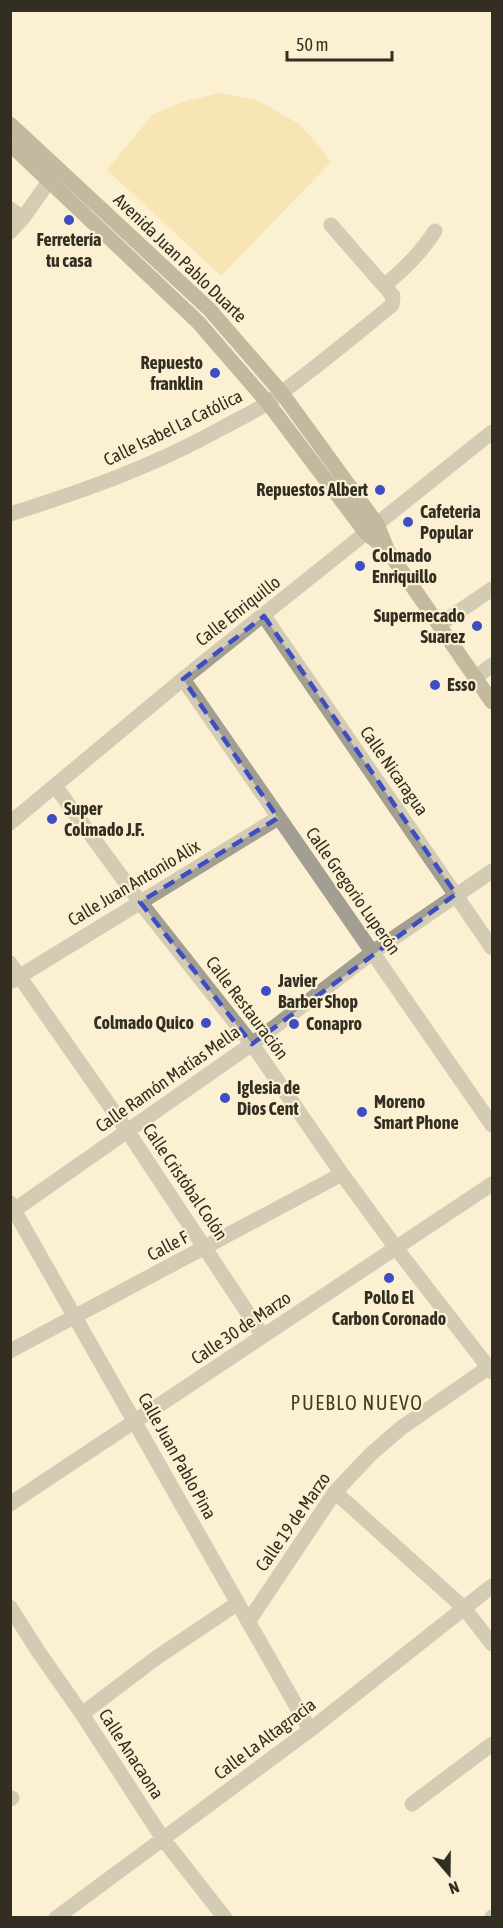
<svg xmlns="http://www.w3.org/2000/svg" width="503" height="1928" font-family="'Asap Condensed',sans-serif">
	<rect width="100%" height="100%" fill="#fbf1d2"/>
	<path fill="#f1da91" d="M220,93L257,100L299,124L321,148L331,162L221,276L107,170L153,114L186,101Z"/>
	<g fill="none" stroke-linecap="round" stroke-linejoin="round">
		<path stroke="#a29e91" stroke-width="15" d="M10,209L23,218
			M10,232L23,218L57,170
			M384,286C404,269 421,253 435,231
			M10,514C86,490 152,467 222,428C238,419 255,412 270,401C312,371 352,338 392,305L393,296L331,225
			M264,616L492,948
			M439,625L492,589
			M476,677L492,665
			M183,679L492,1125
			M55,786L140,902L252,1044L342,1174L396,1248L492,1372
			M10,823L183,679L492,432
			M10,963L128,1132L263,1336
			M12,981L278,818
			M10,1203L310,1730
			M10,1213L252,1044L373,952L492,871
			M10,1351L342,1174
			M335,1492L464,1608L492,1644
			M10,1504L492,1184
			M10,1607L38,1651L82,1714L163,1839L225,1918
			M248,1622L335,1492L371,1454L401,1428L492,1365
			M82,1714L156,1658L238,1603
			M10,1799L12,1798
			M412,1804L492,1744
			M56,1918L310,1730L492,1586
			M492,1918V1917"/>
		<path stroke="#7c7563" stroke-width="15" d="M10,124L210,310L281,392L377,524L388,551L492,702
			M10,144L198,322L268,403L366,533L386,549"/>
	</g>
	<path d="M0 0H503V1928H0ZM264,616L456,894L252,1044L140,902L278,818L183,679Z" fill="#fbf1d2" fill-opacity=".55" fill-rule="evenodd"/>
	<path fill="none" stroke="#3e4dc1" stroke-width="4.5" stroke-dasharray="12 8" stroke-linejoin="round" d="M264,616L456,894L252,1044L140,902L278,818L183,679Z"/>
	<g fill="#3e4dc1" stroke="#fbf1d2" stroke-width="2">
		<circle cx="69" cy="220" r="6"/>
		<circle cx="215" cy="373" r="6"/>
		<circle cx="380" cy="490" r="6"/>
		<circle cx="408" cy="522" r="6"/>
		<circle cx="360" cy="566" r="6"/>
		<circle cx="477" cy="626" r="6"/>
		<circle cx="435" cy="685" r="6"/>
		<circle cx="52" cy="819" r="6"/>
		<circle cx="266" cy="991" r="6"/>
		<circle cx="206" cy="1023" r="6"/>
		<circle cx="294" cy="1024" r="6"/>
		<circle cx="225" cy="1098" r="6"/>
		<circle cx="362" cy="1112" r="6"/>
		<circle cx="389" cy="1278" r="6"/>
	</g>
	<g text-anchor="middle" stroke-width="4.5" stroke-linejoin="round" paint-order="stroke">
		<g font-size="18" font-weight="bold" fill="#322e22" stroke="#fbf1d2" text-anchor="start">
			<text x="69" y="246" text-anchor="middle">Ferretería<tspan x="69" dy="21">tu casa</tspan></text>
			<text x="203" y="369" text-anchor="end">Repuesto<tspan x="203" dy="21">franklin</tspan></text>
			<text x="368" y="496" text-anchor="end">Repuestos Albert</text>
			<text x="420" y="518">Cafeteria<tspan x="420" dy="21">Popular</tspan></text>
			<text x="372" y="562">Colmado<tspan x="372" dy="21">Enriquillo</tspan></text>
			<text x="465" y="622" text-anchor="end">Supermecado<tspan x="465" dy="21">Suarez</tspan></text>
			<text x="447" y="691">Esso</text>
			<text x="64" y="815">Super<tspan x="64" dy="21">Colmado J.F.</tspan></text>
			<text x="278" y="987">Javier<tspan x="278" dy="21">Barber Shop</tspan></text>
			<text x="194" y="1029" text-anchor="end">Colmado Quico</text>
			<text x="306" y="1030">Conapro</text>
			<text x="237" y="1094">Iglesia de<tspan x="237" dy="21">Dios Cent</tspan></text>
			<text x="374" y="1108">Moreno<tspan x="374" dy="21">Smart Phone</tspan></text>
			<text x="389" y="1304" text-anchor="middle">Pollo El<tspan x="389" dy="21">Carbon Coronado</tspan></text>
		</g>
		<g font-size="18" fill="#322e22" stroke="#fbf1d2">
			<text transform="translate(180 258) rotate(44)" y="6">Avenida Juan Pablo Duarte</text>
			<text transform="translate(173 428) rotate(-26)" y="6">Calle Isabel La Católica</text>
			<text transform="translate(238 611) rotate(-38)" y="6">Calle Enriquillo</text>
			<text transform="translate(394 771) rotate(55)" y="6">Calle Nicaragua</text>
			<text transform="translate(134 883) rotate(-31)" y="6">Calle Juan Antonio Alix</text>
			<text transform="translate(353 891) rotate(55)" y="6">Calle Gregorio Luperón</text>
			<text transform="translate(247 1008) rotate(53)" y="6">Calle Restauración</text>
			<text transform="translate(168 1079) rotate(-35)" y="6">Calle Ramón Matías Mella</text>
			<text transform="translate(185 1182) rotate(56)" y="6">Calle Cristóbal Colón</text>
			<text transform="translate(168 1246) rotate(-28)" y="6">Calle F</text>
			<text transform="translate(241 1328) rotate(-34)" y="6">Calle 30 de Marzo</text>
			<text transform="translate(177 1456) rotate(61)" y="6">Calle Juan Pablo Pina</text>
			<text transform="translate(293 1522) rotate(-55)" y="6">Calle 19 de Marzo</text>
			<text transform="translate(265 1739) rotate(-37)" y="6">Calle La Altagracia</text>
			<text transform="translate(131 1754) rotate(57)" y="6">Calle Anacaona</text>
		</g>
		<g font-size="20" letter-spacing="1.5" fill="#443b22" stroke="#fbf1d2">
			<text x="357" y="1410">PUEBLO NUEVO</text>
		</g>
	</g>
	<rect width="503" height="1928" fill="none" stroke="#322e22" stroke-width="24"/>
	<g transform="translate(449 1874) rotate(160)" stroke="#fbf1d2" stroke-width="4.5" paint-order="stroke">
	<path d="M0-4.5L10 22L0 15L-10 22Z" fill="#322e22"/>
	<text y="-9" font-size="16" font-weight="bold" text-anchor="middle" fill="#322e22">N</text>
	</g>
	<path d="M287 51v9h105v-9" fill="none" stroke="#322e22" stroke-width="3"/>
	<text x="296" y="51" font-size="18" fill="#322e22" stroke="#fbf1d2" stroke-width="4.5" paint-order="stroke">50 m</text>
</svg>
